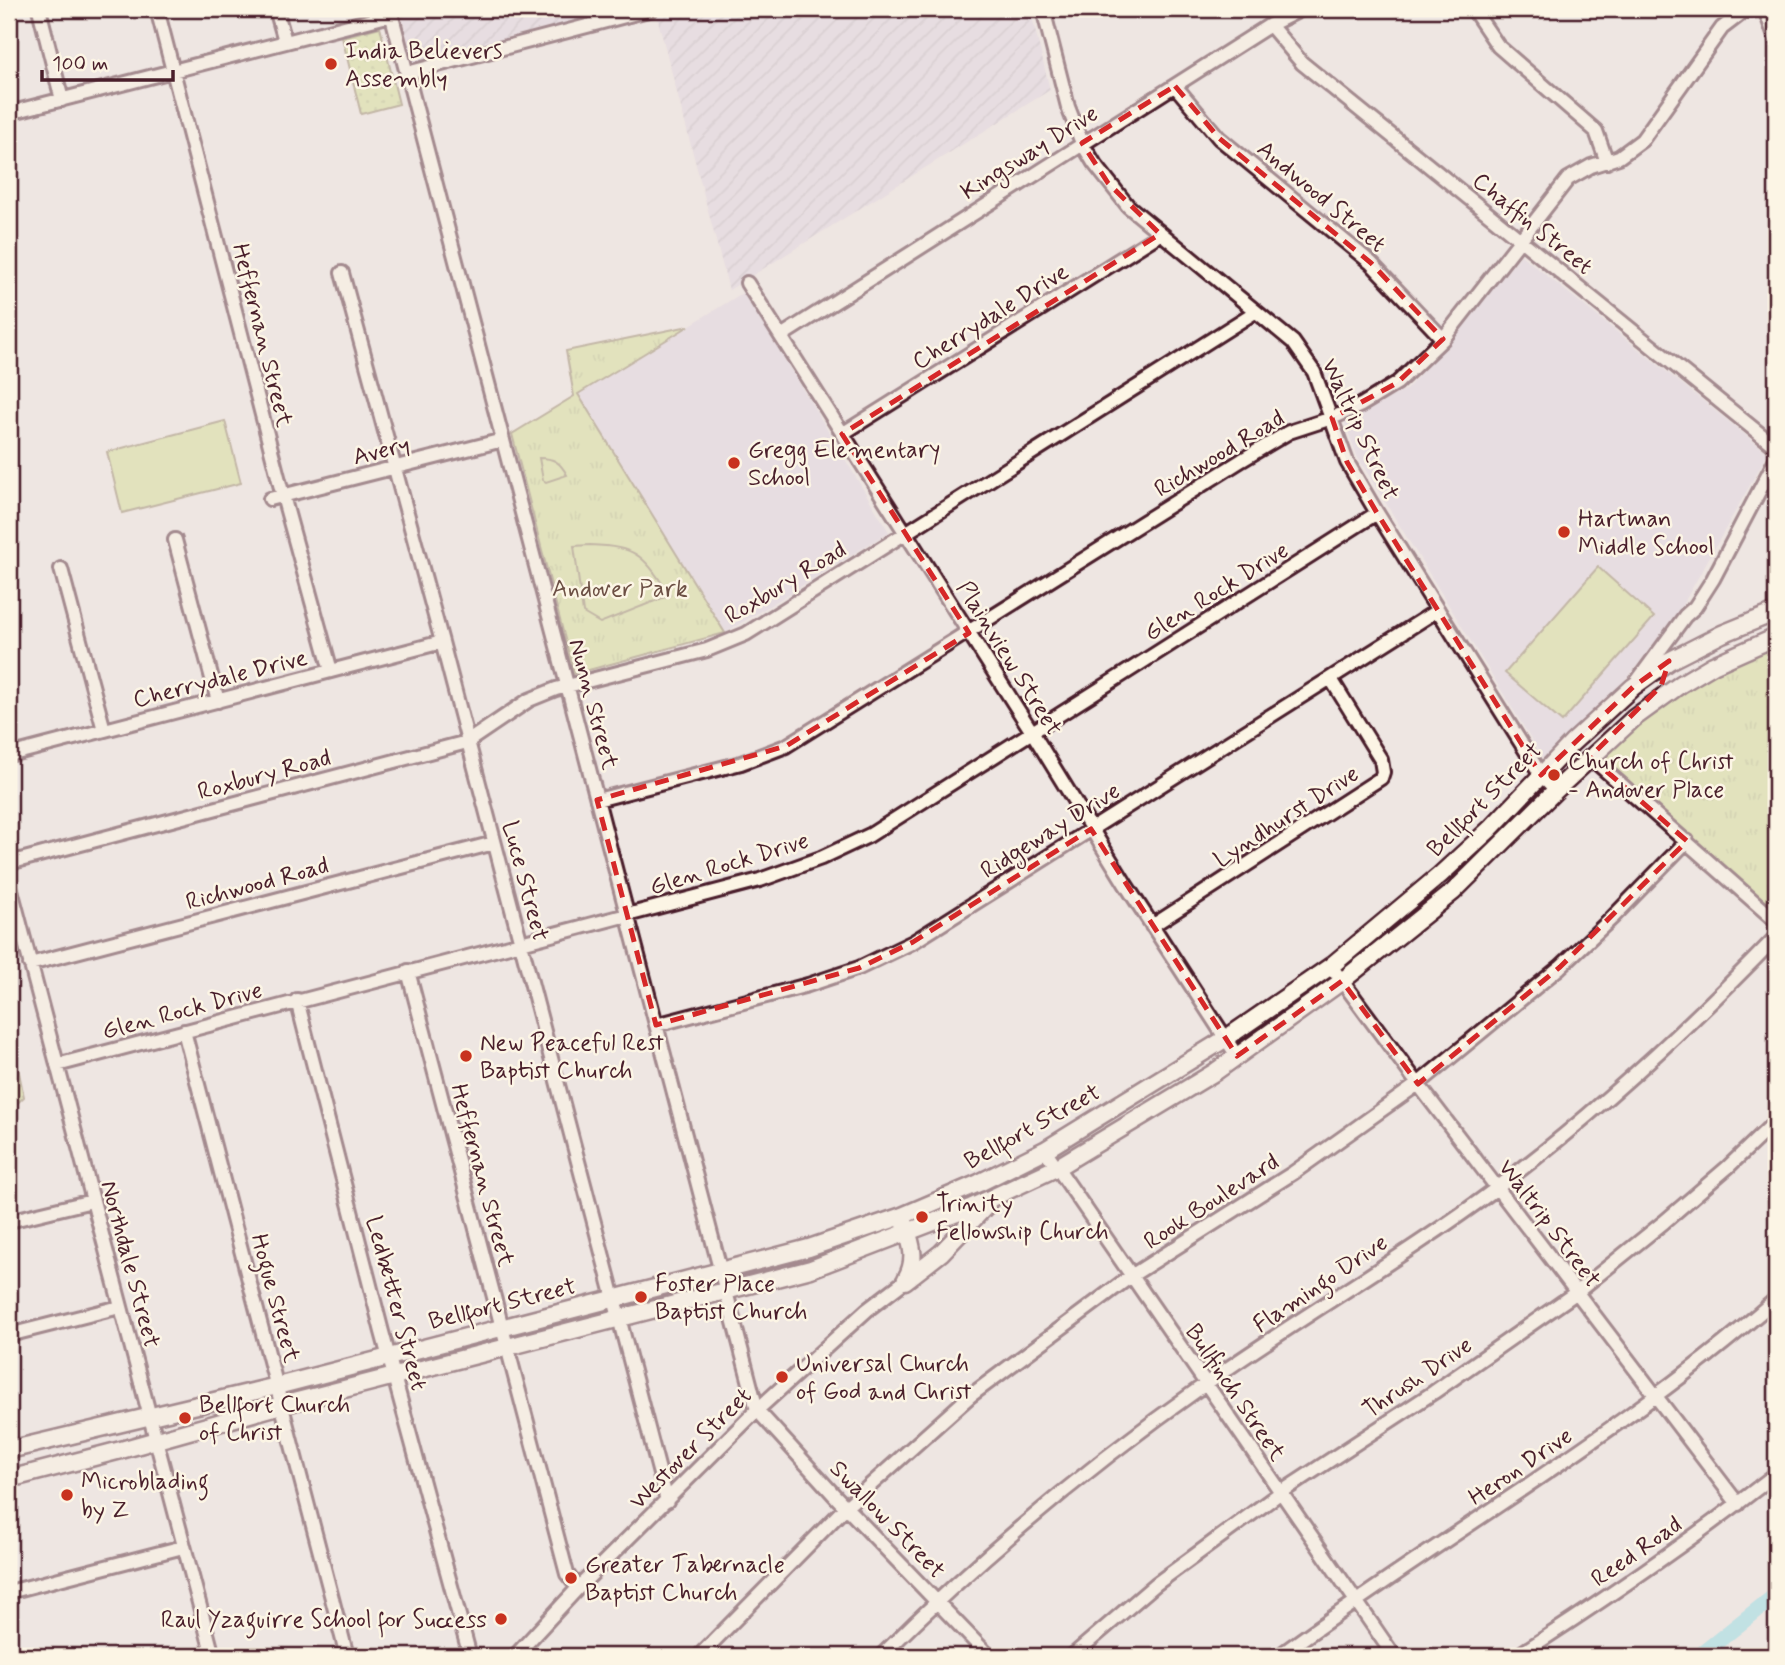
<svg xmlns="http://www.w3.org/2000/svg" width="1785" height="1665" font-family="Mynerve,sans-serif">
	<defs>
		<pattern id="industrial-furrows" width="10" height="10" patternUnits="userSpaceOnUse" patternTransform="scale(1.75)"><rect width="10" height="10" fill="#ded3df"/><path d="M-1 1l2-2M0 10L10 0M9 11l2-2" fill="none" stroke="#c0b5c0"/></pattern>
		<pattern id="grass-dots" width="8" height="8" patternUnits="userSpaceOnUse" patternTransform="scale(1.75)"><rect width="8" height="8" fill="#d2de91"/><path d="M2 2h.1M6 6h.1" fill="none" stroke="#b6be7d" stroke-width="1.8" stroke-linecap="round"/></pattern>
		<pattern id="forest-crowns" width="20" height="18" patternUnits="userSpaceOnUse" patternTransform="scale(1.75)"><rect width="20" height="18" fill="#d2de91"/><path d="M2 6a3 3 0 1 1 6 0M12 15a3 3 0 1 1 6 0" fill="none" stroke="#b6be7d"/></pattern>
		<pattern id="park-tufts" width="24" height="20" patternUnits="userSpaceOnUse" patternTransform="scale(1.75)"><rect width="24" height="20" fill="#d2de91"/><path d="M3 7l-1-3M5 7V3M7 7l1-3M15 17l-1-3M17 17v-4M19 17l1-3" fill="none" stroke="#b6be7d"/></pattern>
	</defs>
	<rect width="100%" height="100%" fill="#eee6e2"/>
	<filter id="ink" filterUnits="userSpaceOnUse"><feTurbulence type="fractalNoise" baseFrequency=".0143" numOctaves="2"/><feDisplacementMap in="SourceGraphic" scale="14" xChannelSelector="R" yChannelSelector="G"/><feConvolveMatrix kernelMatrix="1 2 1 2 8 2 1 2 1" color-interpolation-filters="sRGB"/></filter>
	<g filter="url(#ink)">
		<path fill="#ded3df" d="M1521,255L1768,453L1682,606L1629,676L1543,758L1358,458L1344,421L1407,389Z
			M744,292L889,532L725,633L578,394Z"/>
		<path fill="url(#industrial-furrows)" d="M400,9H618L413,62Z
			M655,9H1030L1050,90L729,290Z"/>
		<path fill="url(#grass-dots)" stroke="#8e7e5e" stroke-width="2" d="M380,27L399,104L361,114L342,37Z"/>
		<path fill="url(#forest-crowns)" stroke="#8e7e5e" stroke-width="2" d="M9,1024L24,1097L9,1111Z"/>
		<path fill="url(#park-tufts)" stroke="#8e7e5e" stroke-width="2" d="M689,326L578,394L725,633L574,674L512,434L574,396L566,351Z
			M1776,643V919L1601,763V755L1664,703L1715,672Z"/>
		<path fill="#d2de91" stroke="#8e7e5e" stroke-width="2" d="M225,421L241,483L122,513L107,452Z
			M539,458C554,458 560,462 567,475L546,482L543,480Z
			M590,545C640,547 643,556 670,595L600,623L583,613L574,546Z
			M1598,567L1654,617L1562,722L1505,673Z"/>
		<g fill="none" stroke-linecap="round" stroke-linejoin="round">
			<path stroke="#8adbe4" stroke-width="16" d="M1699,1656L1776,1595"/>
			<g stroke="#4a1f2b" stroke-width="18">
				<path id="minor" d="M39,9L62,100
					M157,9L283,496L331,671
					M276,9L285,41
					M390,9L757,1410L836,1497L989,1656
					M1043,9L1068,107L1082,143L1094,163L1128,206L1293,342L1314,372L1347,462L1377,513L1541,775L1556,790
					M1473,9L1498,46L1596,131L1607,162
					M1765,9L1776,40
					M1270,25L1302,63L1776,447
					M407,73L652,9
					M1175,86L1219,138L1371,263L1443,339
					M9,113L391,15
					M342,273L442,642L667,1501
					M747,283L1032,732L1126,885L1237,1056
					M781,336L1270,25L1302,9
					M842,434L1160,234
					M270,499L503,440
					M175,540L218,701
					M61,569L104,730
					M1635,684L1685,616L1695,607L1713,579L1776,459
					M9,755L442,642
					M1590,757L1776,921
					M597,800L741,763L786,746L1242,460L1289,432L1332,418L1361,405L1397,383L1443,339L1568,179L1591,166L1619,157L1642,140L1722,28L1743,12L1755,9
					M9,863L467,742L529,700L556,689L707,650L746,634L1255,312
					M9,882L213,1656
					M1152,926L1381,778L1383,772L1381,760L1331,679
					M30,964L494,843
					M1331,966L1418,1084L1738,1504
					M408,971L567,1574L578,1588
					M297,1000L382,1332L470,1656
					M656,1025L808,985L859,968L913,942L1438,610
					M184,1031L347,1656
					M57,1065L760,880L821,858L870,835L1377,513
					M1045,1150L1394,1656
					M9,1221L92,1201
					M9,1335L120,1307
					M9,1592L183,1547
					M515,1656L578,1588L757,1410L867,1310L905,1281
					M699,1656L846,1507L970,1396L1131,1276L1293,1173L1418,1084L1560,967L1612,918L1687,841
					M881,1656C981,1556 1089,1466 1204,1385C1300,1317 1403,1258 1497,1188C1598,1112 1689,1027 1776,937
					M1072,1656L1156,1584L1280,1493L1434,1392L1577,1292L1664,1222L1728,1167L1776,1121
					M1279,1656C1443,1535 1622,1435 1776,1299
					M1517,1656C1606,1599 1693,1539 1776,1474"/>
			</g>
			<g stroke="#4a1f2b" stroke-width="21">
				<path id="major" d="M905,1224C912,1245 917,1260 906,1279
					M905,1281L941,1253L987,1205
					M9,1450L277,1386L809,1248L902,1216L979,1183L1045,1150L1225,1039L1331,966L1440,875L1490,829L1572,743L1633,687L1669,661L1722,634L1776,612
					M9,1479L121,1450L282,1405L811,1269L970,1208L1056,1168L1215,1072L1342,981L1453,892L1556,790L1634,718L1681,684L1713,665L1776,637"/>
			</g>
			<use href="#minor" stroke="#fcf5e5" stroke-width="12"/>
			<use href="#major" stroke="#fcf5e5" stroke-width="16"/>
		</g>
	</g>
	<path d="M0 0H1785V1665H0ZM1175,86L1219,138L1371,263L1443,339L1397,383L1332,418L1347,462L1377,513L1541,775L1633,687L1669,661L1661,686L1590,757L1687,841L1560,967L1418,1084L1342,981L1237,1056L1091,829L913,942L859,968L656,1025L597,800L786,746L969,633L842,434L1160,234L1108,183L1082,143Z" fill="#eee6e2" fill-opacity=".55" fill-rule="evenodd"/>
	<path fill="none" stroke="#d62828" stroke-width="5" stroke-dasharray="14 9" stroke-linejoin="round" d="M1175,86L1219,138L1371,263L1443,339L1397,383L1332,418L1347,462L1377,513L1541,775L1633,687L1669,661L1661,686L1590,757L1687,841L1560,967L1418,1084L1342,981L1237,1056L1091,829L913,942L859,968L656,1025L597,800L786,746L969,633L842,434L1160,234L1108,183L1082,143Z"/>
	<g fill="#c8321e" stroke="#fcf5e5" stroke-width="2.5">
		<circle cx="331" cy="64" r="7"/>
		<circle cx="734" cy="463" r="7"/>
		<circle cx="1564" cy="532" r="7"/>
		<circle cx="1554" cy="775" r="7"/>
		<circle cx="466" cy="1056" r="7"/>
		<circle cx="922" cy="1217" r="7"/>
		<circle cx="641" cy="1297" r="7"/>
		<circle cx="782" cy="1377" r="7"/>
		<circle cx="185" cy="1418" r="7"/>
		<circle cx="67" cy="1495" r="7"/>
		<circle cx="571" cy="1578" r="7"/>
		<circle cx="501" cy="1619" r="7"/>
	</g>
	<g text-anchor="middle" stroke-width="5" stroke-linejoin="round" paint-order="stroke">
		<g font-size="24" fill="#4a1f2b" stroke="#fcf5e5" text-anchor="start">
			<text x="345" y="58">India Believers<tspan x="345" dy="28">Assembly</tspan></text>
			<text x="748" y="457">Gregg Elementary<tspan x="748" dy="28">School</tspan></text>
			<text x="1578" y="526">Hartman<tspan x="1578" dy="28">Middle School</tspan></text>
			<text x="1568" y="769">Church of Christ<tspan x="1568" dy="28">- Andover Place</tspan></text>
			<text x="480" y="1050">New Peaceful Rest<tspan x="480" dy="28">Baptist Church</tspan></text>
			<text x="936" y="1211">Trinity<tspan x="936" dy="28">Fellowship Church</tspan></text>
			<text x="655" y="1291">Foster Place<tspan x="655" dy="28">Baptist Church</tspan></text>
			<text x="796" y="1371">Universal Church<tspan x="796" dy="28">of God and Christ</tspan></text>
			<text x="199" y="1412">Bellfort Church<tspan x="199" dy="28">of Christ</tspan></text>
			<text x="81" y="1489">Microblading<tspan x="81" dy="28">by Z</tspan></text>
			<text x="585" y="1572">Greater Tabernacle<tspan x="585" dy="28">Baptist Church</tspan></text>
			<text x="487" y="1627" text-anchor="end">Raul Yzaguirre School for Success</text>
		</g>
		<g font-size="24" fill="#4a1f2b" stroke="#fcf5e5">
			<text transform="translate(1029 152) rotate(-32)" y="8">Kingsway Drive</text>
			<text transform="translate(1322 196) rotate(40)" y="8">Andwood Street</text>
			<text transform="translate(1533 223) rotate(39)" y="8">Chaffin Street</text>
			<text transform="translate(990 316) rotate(-32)" y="8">Cherrydale Drive</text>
			<text transform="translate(263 335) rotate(76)" y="8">Heffernan Street</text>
			<text transform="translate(1361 429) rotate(65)" y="8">Waltrip Street</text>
			<text transform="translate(381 450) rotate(-14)" y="8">Avery</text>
			<text transform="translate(1219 453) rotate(-31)" y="8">Richwood Road</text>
			<text transform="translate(785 582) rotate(-31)" y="8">Roxbury Road</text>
			<text transform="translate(1216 591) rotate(-32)" y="8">Glen Rock Drive</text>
			<text transform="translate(1010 658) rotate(58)" y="8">Plainview Street</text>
			<text transform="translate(220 678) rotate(-14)" y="8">Cherrydale Drive</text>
			<text transform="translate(594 704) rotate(75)" y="8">Nunn Street</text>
			<text transform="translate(264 774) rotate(-15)" y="8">Roxbury Road</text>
			<text transform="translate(1484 799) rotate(-45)" y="8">Bellfort Street</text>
			<text transform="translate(1286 816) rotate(-33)" y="8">Lyndhurst Drive</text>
			<text transform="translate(1050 830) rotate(-32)" y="8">Ridgeway Drive</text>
			<text transform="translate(729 863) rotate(-17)" y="8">Glen Rock Drive</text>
			<text transform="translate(526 881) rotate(75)" y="8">Luce Street</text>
			<text transform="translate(257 883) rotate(-15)" y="8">Richwood Road</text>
			<text transform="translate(182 1010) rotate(-15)" y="8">Glen Rock Drive</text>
			<text transform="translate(1032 1126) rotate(-29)" y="8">Bellfort Street</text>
			<text transform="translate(483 1175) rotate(75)" y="8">Heffernan Street</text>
			<text transform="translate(1211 1201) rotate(-33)" y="8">Rook Boulevard</text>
			<text transform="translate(1550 1223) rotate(53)" y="8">Waltrip Street</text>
			<text transform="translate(131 1264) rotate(75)" y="8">Northdale Street</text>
			<text transform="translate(1320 1283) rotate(-34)" y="8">Flamingo Drive</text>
			<text transform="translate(276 1298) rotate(75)" y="8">Hogue Street</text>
			<text transform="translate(397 1303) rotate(75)" y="8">Ledbetter Street</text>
			<text transform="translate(502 1303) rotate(-14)" y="8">Bellfort Street</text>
			<text transform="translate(1417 1377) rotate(-34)" y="8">Thrush Drive</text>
			<text transform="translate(1236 1392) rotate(56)" y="8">Bullfinch Street</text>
			<text transform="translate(690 1448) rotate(-45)" y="8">Westover Street</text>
			<text transform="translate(1520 1466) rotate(-34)" y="8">Heron Drive</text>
			<text transform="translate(888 1519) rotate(46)" y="8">Swallow Street</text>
			<text transform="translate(1636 1551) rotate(-35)" y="8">Reed Road</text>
		</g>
		<g font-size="24" fill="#6c4f44" stroke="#fcf5e5">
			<text x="620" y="596">Andover Park</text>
		</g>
	</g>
	<rect width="1785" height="1665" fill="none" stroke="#fcf5e5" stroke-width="35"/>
	<rect x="18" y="18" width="1750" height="1630" fill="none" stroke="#4a1f2b" stroke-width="2.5" filter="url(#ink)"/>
	<path d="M42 70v10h131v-10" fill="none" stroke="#4a1f2b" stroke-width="3.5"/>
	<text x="52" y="70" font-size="21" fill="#4a1f2b" stroke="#fcf5e5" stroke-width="5" paint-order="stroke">100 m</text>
</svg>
